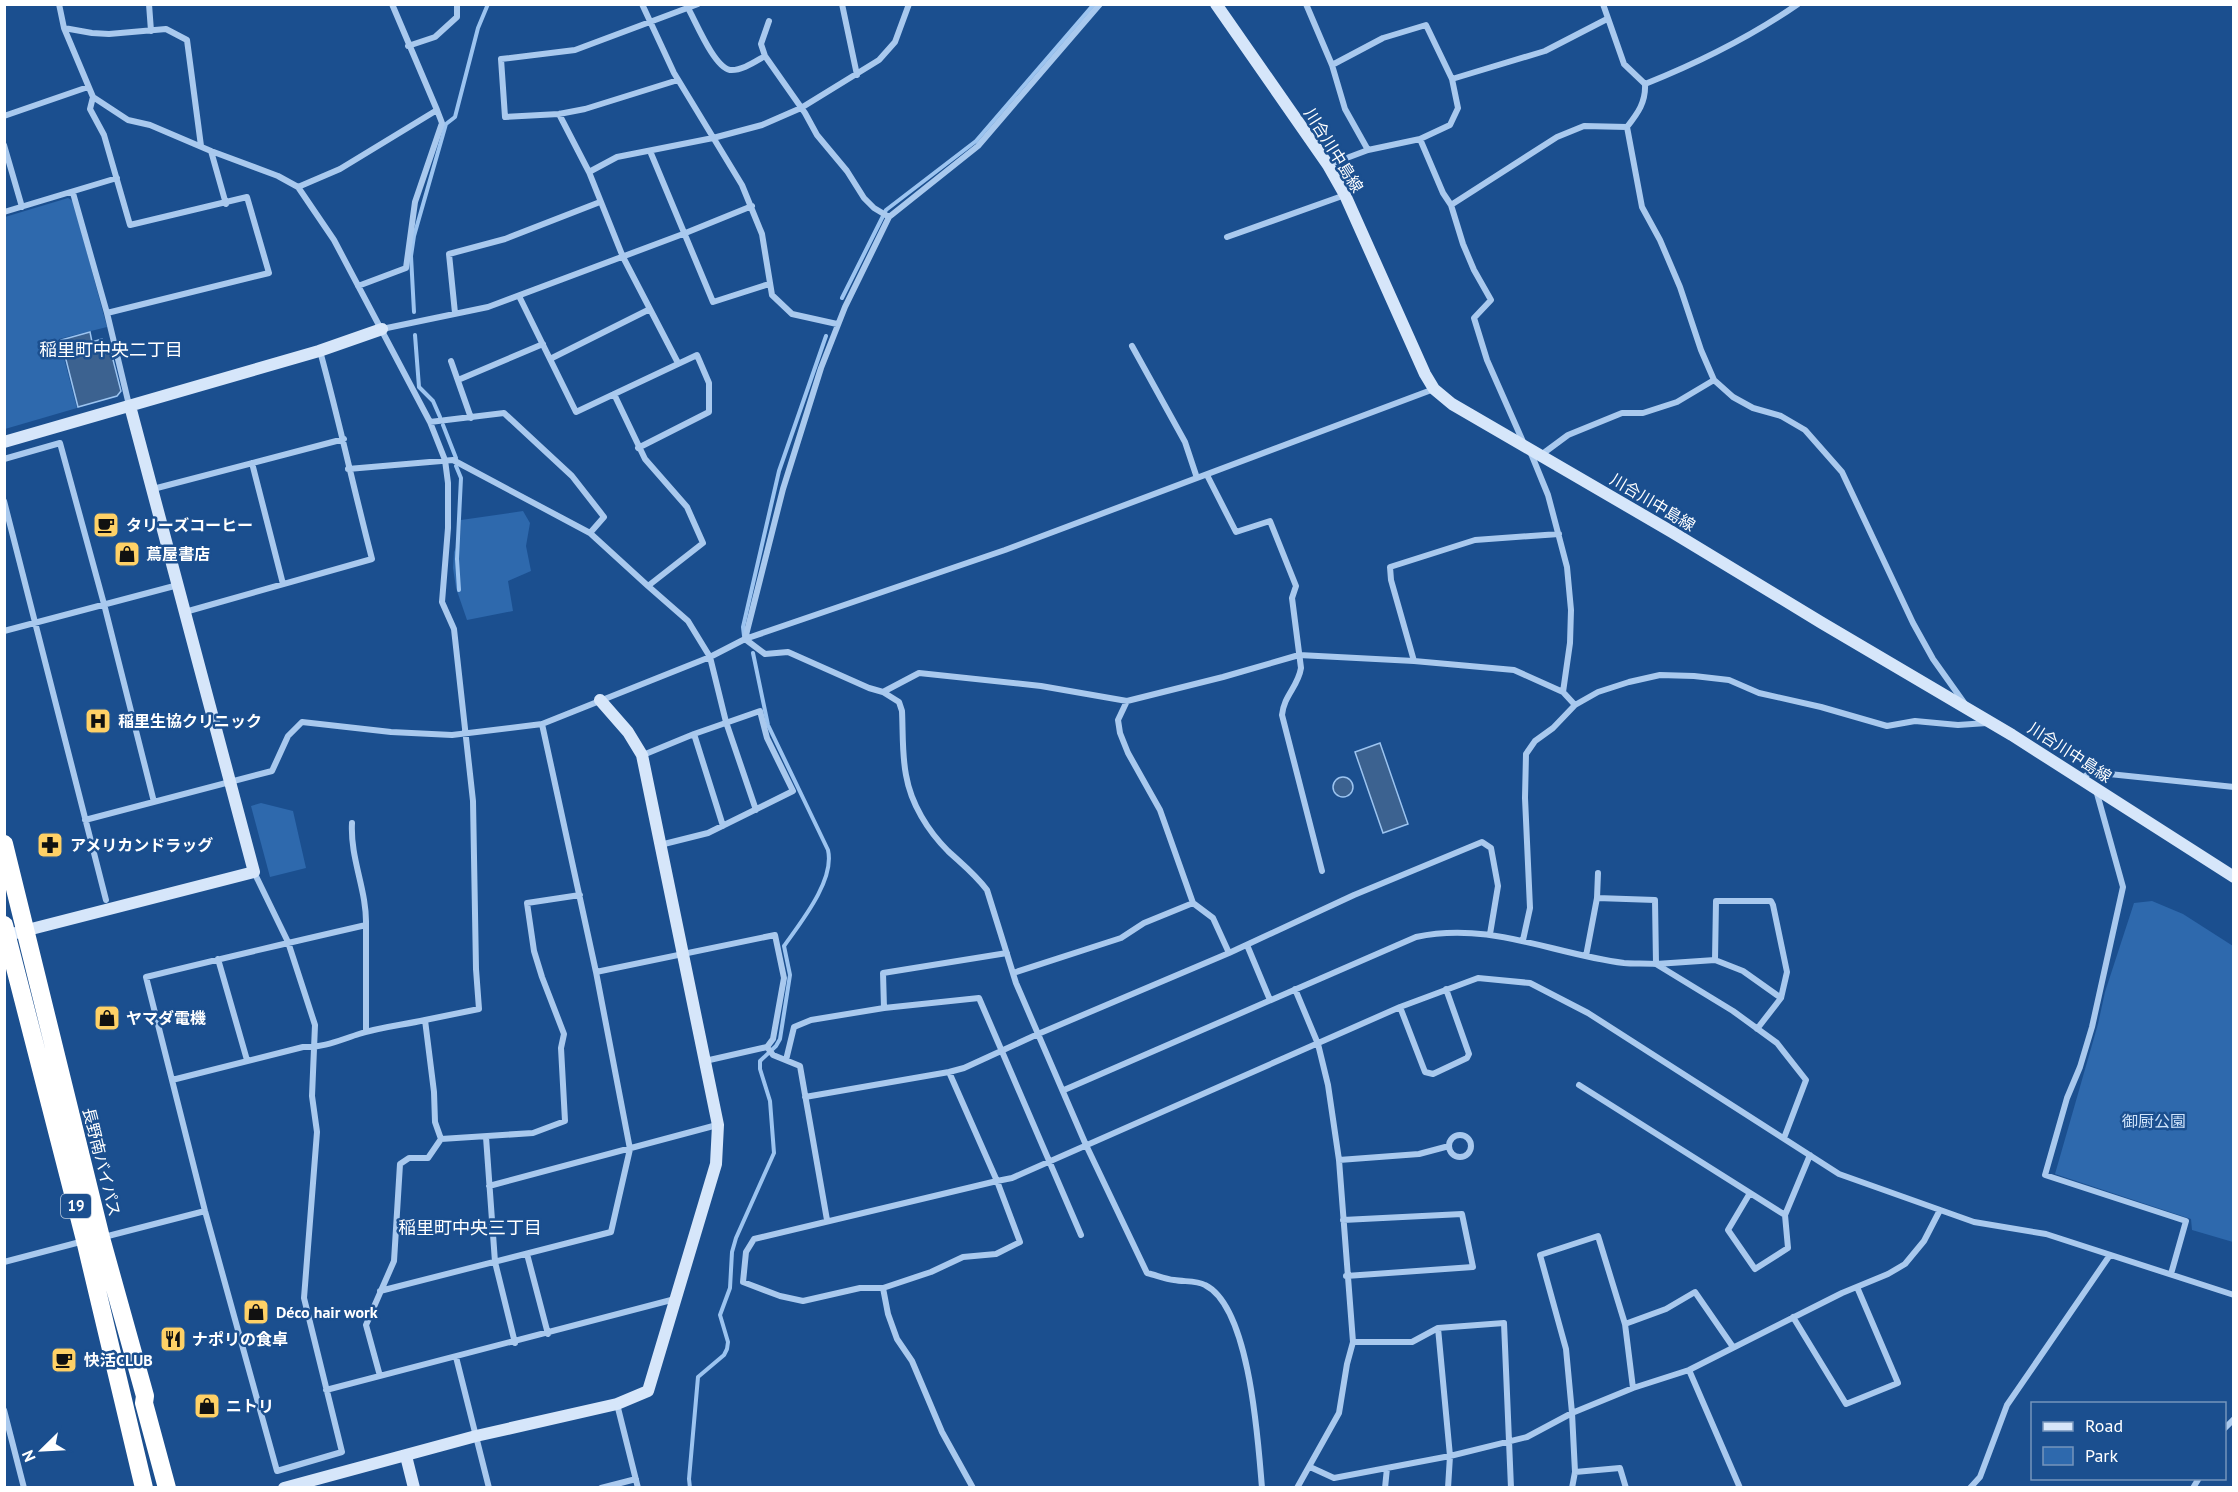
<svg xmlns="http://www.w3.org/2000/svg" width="2238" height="1492" font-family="'PT Sans','Noto Sans JP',sans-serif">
	<rect width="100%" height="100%" fill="#1b4f8f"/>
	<path fill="#2e69ad" d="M68,198L73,201L107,327L59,339L77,408L5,429V217Z
		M523,511L530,523L526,546L531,571L508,581L513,611L467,620L456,588L453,568L454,552L460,539L461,520Z
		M261,803L293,811L306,868L270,877L251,806Z
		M2152,901L2183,914L2233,946V1242L2192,1230L2191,1219L2055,1174L2098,1024L2105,992L2134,903Z"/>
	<path fill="#3c6290" stroke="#9cc4f0" stroke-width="1.5" d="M90,332L92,342L102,339L104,349L110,348L121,391L117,396L78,407L61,340Z
		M1380,743L1408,824L1383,833L1355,752Z
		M1333 787a10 10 0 1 1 20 0a10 10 0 1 1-20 0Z"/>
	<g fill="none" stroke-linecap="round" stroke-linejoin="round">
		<path stroke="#9cc4f0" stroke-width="4" d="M842,298L886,210L976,141L1094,4
			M414,312L411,256L414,236L446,124L455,117L478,28L488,4
			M415,335L419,387L433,401L440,417
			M443,425L456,458
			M456,466L461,478L457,559L459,590
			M744,636L743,627L779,471L826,336
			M690,1488L689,1479L698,1377L724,1355L727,1349L728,1342L720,1315L730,1288L732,1252L736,1238L774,1153L770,1101L760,1069V1061L776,1046L780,1039L790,975L784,946C801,922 835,880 828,850L768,725L753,653"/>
		<path stroke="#a9c9ee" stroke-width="6" d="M59,4L64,28L93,97L128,120L150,125L211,151L278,176L298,187L334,240L430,422L445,460L448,483V528L442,602L454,629L473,801L476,969L479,1009L425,1020
			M149,4L151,31
			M642,4L674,73L742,185L762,234L772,295L792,314L837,324
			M842,4L857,75
			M1306,4L1332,65L1345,109L1368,150
			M1603,4L1624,64L1645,84C1700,62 1749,38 1798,4
			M688,8C696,22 714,67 730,70C742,71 756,61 765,56
			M769,21L761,44L765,56L805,113L817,135L847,171L864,198L874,208L889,217
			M64,28L92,33L109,34L166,29L187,40L201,146
			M408,46L435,37L457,17V4
			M1452,79L1545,51L1607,19
			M678,80L585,109L559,114L505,117L501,59L575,50L698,4
			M1645,84C1646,102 1638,113 1627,127L1642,207L1660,240L1680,287L1701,350L1714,380L1733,397L1753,408L1781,416L1805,430L1842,472L1913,623L1933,659L1965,704
			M93,97L90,109L104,135L130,225L247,197L269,273L107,313
			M559,114L589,172L623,257L678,363
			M4,116L88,87
			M1420,139L1443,193L1451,205L1463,244L1474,270L1491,300L1474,318L1487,360L1524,444
			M4,145L22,207
			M211,151L226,204
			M650,151L713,302L769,284
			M1328,165L1368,150L1420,139L1450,125L1458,108L1452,79L1426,25L1383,38L1332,65
			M589,172L617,157L713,138L762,125L801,108L879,60L895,42L909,4
			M298,187L340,169L437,110L392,4
			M73,193L107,313L129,405
			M1451,205L1557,137L1584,126L1627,127
			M4,212L117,178
			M1227,237L1345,195
			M358,286L406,268L415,202L442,123L437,110
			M519,296L576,412L697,355L709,383V412L638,448
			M455,313L449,254L505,239L600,202
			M382,329L488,307L683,234L752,206
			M1132,346L1185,442L1197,478
			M550,359L650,309
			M451,361L471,418
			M458,380L543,344
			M614,394L645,459L687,507L703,543L648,586L688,621L710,657L726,722L756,810
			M430,422L504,413L572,476L604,517L590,533
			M1530,451L1548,495L1567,567L1571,610L1570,643L1563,692
			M1541,455L1568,435L1622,413H1643L1677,402L1714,380
			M4,459L60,443L104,604L154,802
			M252,463L283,584
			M348,469L453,460L590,533L648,586
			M1207,475L1236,532L1270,521L1296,586L1292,598L1301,668C1298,687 1284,695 1282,715L1322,871
			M153,489L344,439
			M4,501L106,900
			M185,612L372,559C354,490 339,420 320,351
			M4,631L178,585
			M745,639L783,489L821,368L845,307L889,217L978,146L1100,4
			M745,639L1005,550L1434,389
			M1414,661L1391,580L1390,567L1475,540L1559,534
			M883,692L899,702L902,711C903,732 902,755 906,775C911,804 928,831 948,851C962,864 975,874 987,890L1016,983L1086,1145L1147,1273C1156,1275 1165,1279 1174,1280C1184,1282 1196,1280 1205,1285C1250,1307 1258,1441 1262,1488
			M1127,701L1118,720L1120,733L1128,753L1160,810L1193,903L1213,918L1229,953
			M1575,705L1598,692L1629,682L1660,675L1694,676L1729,680L1759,693L1821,707L1887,726L1915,721L1958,725L1987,723
			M694,734L723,826
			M643,755L694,734L760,711L767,738L793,791L708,833L660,845
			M2082,779L2090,772L2234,787
			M2096,790L2123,887L2092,1027L2080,1067L2067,1098L2045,1175L2186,1221L2171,1274
			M85,820L272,771L288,736L302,722L391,732L452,735L542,724L710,657L745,639L765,654L788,652L869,688L883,692L919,673L1041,686L1127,701L1223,677L1299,655L1414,661L1514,670L1563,692L1575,705L1553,728L1535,741L1526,754L1525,798L1530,908L1523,940
			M254,872L288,942L315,1025L312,1096L317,1132L304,1298L342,1452L277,1471L205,1211L146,977C219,959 292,942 366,925C367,890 350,859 352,823
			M1247,945L1270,1000
			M1586,956L1597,898L1598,873
			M218,959L247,1060
			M1715,960L1716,901H1771L1773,905L1787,972L1781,998L1757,1029
			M1656,964L1733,1011L1777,1043L1806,1080L1784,1138
			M1656,964L1715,960L1743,971L1781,998
			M596,972L775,935L784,978L773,1039L767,1047L705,1061
			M1013,973L1121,938L1144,923L1193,903
			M1295,989L1318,1044L1328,1085L1339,1160L1353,1342L1347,1364L1339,1413L1297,1488
			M1400,1007L1425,1072L1433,1074L1467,1058L1469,1054L1446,989
			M884,1008L883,973L1007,953
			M366,1032V925
			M767,1047L773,1055L800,1066L827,1220
			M786,1060L794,1027L811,1020L884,1008L979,998L1081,1235
			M949,1072L997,1181L1020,1242L996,1254L963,1257L931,1272L883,1288H860L803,1301L780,1296L743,1282L746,1252L754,1239L997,1181L1012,1178L1400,1007L1478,978L1530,983L1588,1013L1839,1174L1974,1222L2046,1234L2234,1295
			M172,1080L303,1047C323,1048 340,1040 359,1034C380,1027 403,1025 425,1020L434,1092L435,1122L441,1139
			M1579,1085L1785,1215L1810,1155
			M1064,1090L1416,937C1490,921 1552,954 1624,963C1634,964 1645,963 1656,964L1655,900L1597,898
			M805,1097L949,1072L964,1068L1038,1034L1229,953L1354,895L1482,842L1491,848L1498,886L1490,934
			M1449 1146a11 11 0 1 1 22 0a11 11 0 1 1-22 0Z
			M486,1137L495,1262L515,1343
			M1339,1160L1419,1154L1449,1146
			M489,1186L717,1125
			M1750,1193L1728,1230L1755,1269L1788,1248L1785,1215
			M1343,1220L1462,1214L1473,1267L1346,1276
			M104,1237L205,1211
			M527,1254L548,1334
			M4,1262L84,1241
			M883,1288L888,1314L897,1339L912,1361L942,1432L973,1488
			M380,1291L611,1232L630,1149L596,972L542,724
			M1793,1317L1846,1404L1898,1383L1857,1287
			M1625,1324L1666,1309L1695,1292L1733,1347
			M1438,1328L1450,1456L1448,1488
			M1353,1342H1412L1438,1328L1504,1323L1511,1488
			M456,1357L489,1488
			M1689,1370L1740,1488
			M380,1376L366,1325L394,1261L400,1164L409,1158H428L441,1139L533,1133L565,1121L561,1048L564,1034L542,977L534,951L527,903L580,895
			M326,1390L675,1299
			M617,1404L638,1488
			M4,1410L24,1488
			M2224,1429L2234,1419
			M1310,1467L1334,1478L1450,1456L1527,1437L1572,1413L1633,1388L1689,1370L1842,1293L1888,1274L1905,1264L1924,1241L1940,1210
			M1575,1472L1620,1468L1626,1488
			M601,1488L636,1479
			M1385,1488L1387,1468
			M1572,1488L1575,1472L1572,1413L1566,1349L1540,1255L1598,1236L1625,1324L1633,1388
			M1970,1488L1980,1477L2007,1405L2110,1255
			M2193,1488L2199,1478"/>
		<path stroke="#d6e6fa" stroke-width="12" d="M1216,4L1328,165L1345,195L1425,374L1434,389L1452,404L1672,532L1822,623L2012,735L2234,877
			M4,442L319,351L382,329
			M4,936L254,872L130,406
			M406,1456L414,1488
			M284,1488L476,1436L617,1404L648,1391L716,1164L718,1125L642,755L628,732L600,700"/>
		<path stroke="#fff" stroke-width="18" d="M4,844L101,1238L145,1396L144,1403L167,1488
			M4,925L85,1240L144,1488"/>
	</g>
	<defs>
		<g id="cafe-square" transform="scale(1.35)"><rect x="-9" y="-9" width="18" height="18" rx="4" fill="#ffd166" stroke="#1b4f8f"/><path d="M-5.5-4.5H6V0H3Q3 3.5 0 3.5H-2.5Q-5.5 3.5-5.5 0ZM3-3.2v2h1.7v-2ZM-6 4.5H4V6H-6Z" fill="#111"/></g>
		<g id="shop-square" transform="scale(1.35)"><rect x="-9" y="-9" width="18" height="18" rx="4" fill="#ffd166" stroke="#1b4f8f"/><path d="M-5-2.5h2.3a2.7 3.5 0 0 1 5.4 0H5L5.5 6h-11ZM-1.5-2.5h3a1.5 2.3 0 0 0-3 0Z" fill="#111"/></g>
		<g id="hospital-square" transform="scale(1.35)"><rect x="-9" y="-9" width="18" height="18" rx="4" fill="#ffd166" stroke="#1b4f8f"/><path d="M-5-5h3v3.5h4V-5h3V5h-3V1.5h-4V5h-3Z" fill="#111"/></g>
		<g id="pharmacy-square" transform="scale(1.35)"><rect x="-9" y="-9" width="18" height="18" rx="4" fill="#ffd166" stroke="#1b4f8f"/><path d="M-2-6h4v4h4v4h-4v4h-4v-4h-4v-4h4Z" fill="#111"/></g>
		<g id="restaurant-square" transform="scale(1.35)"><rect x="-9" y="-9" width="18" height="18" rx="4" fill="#ffd166" stroke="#1b4f8f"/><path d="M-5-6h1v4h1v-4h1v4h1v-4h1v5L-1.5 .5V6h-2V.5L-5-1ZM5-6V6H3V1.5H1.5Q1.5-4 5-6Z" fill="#111"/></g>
	</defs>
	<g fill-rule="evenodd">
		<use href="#cafe-square" x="106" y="525"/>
		<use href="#shop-square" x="127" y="554"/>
		<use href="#hospital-square" x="98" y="721"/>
		<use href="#pharmacy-square" x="50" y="845"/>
		<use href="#shop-square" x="107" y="1018"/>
		<use href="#shop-square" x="256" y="1312"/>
		<use href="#restaurant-square" x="173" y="1339"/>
		<use href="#cafe-square" x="64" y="1360"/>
		<use href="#shop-square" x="207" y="1406"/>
	</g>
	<g text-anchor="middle" stroke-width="5" stroke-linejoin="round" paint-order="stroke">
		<rect fill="#1b4f8f" stroke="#bbcadd" stroke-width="1.5" x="61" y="1194" width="30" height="24" rx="4.5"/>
		<g font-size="15" font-weight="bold" fill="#fff">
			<text x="76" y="1211">19</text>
		</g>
		<g font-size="16" fill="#fff" stroke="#1b4f8f">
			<text transform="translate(1334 150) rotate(58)" y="6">川合川中島線</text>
			<text transform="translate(1653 502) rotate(31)" y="6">川合川中島線</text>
			<text transform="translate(2070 752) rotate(33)" y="6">川合川中島線</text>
			<text transform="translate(102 1162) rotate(76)" y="6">長野南バイパス</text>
		</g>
		<g font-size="16" font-weight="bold" fill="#fff" stroke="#1b4f8f" text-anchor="start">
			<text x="126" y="531">タリーズコーヒー</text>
			<text x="146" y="560">蔦屋書店</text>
			<text x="118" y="727">稲里生協クリニック</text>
			<text x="70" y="851">アメリカンドラッグ</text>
			<text x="126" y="1024">ヤマダ電機</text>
			<text x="276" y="1318">Déco hair work</text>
			<text x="192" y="1345">ナポリの食卓</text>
			<text x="84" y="1366">快活CLUB</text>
			<text x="226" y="1412">ニトリ</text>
		</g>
		<g font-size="16" fill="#cfe3fa" stroke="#1b4f8f">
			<text x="2154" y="1127">御厨公園</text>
		</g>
		<g font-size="18" fill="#fff" stroke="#1b4f8f">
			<text x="111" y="356">稲里町中央二丁目</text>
			<text x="470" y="1234">稲里町中央三丁目</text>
		</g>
	</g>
	<rect width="2238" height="1492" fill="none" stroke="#ffffff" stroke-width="12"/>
	<rect x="2031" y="1402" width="195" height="78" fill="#1b4f8f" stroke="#7695bc" stroke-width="1.5"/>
	<rect x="2043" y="1422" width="30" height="9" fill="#d6e6fa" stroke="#7695bc" stroke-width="1.5"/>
	<text x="2085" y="1432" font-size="18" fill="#ffffff">Road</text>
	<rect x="2043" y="1447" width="30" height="18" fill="#2e69ad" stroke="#7695bc" stroke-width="1.5"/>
	<text x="2085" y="1462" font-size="18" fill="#ffffff">Park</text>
	<g transform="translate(42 1450) rotate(246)" stroke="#1b4f8f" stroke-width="4.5" paint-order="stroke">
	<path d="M0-4.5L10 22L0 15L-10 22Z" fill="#ffffff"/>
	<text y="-9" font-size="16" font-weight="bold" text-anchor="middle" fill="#ffffff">N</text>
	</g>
</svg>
